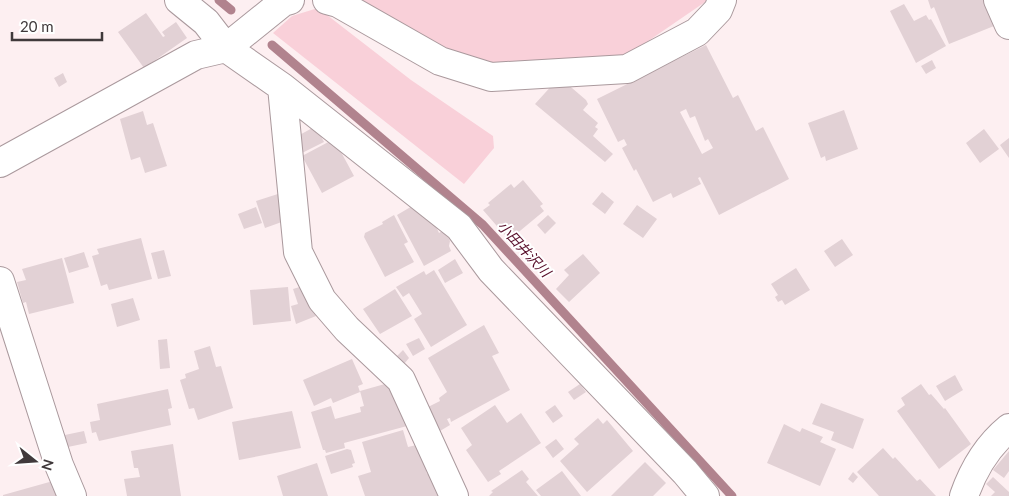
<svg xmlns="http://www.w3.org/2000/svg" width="1009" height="496" font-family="Lato,'Noto Sans JP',sans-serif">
	<rect width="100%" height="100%" fill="#fdeff1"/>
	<path fill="#f9d0d9" d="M355,0H708L622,59L492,71L441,53Z
		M318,8L411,80L493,136L494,148L464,184L273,33L292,16Z"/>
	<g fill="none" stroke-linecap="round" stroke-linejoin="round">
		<path stroke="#b1838e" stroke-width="9" d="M219,0L231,10
			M272,45L483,225L732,496"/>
	</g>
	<path fill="#e2d1d5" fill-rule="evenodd" d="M928,0H984L994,26L949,44L934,7L931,9Z
		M904,4L914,21L926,15L929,20L931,19L946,46L916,63L890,11Z
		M146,13L163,37L165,36L162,32L176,22L187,38L144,68L118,32Z
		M706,45L733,98L738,95L756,131L763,127L789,179L719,215L700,177L698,178L701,184L673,198L671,193L653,202L636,169L634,171L622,148L627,145L624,139L618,142L597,99ZM686,109L690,118L695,116L705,141L708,139L713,148L702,154L680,112Z
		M932,60L936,68L926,74L921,66Z
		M63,73L67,82L59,87L54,78Z
		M565,82L586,100L588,104L583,110L598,123L595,127L598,129L593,136L613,154L605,162L535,104L554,83L560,88Z
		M844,110L858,149L826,161L825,156L821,158L808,123Z
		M143,111L147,125L153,123L167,166L145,173L140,157L131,160L120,119Z
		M316,126L324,142L302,153L294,138Z
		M984,129L999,149L980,163L966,143Z
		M1009,138V158L1000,145Z
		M334,139L354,176L322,193L302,156Z
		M523,180L543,204L540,206L544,211L509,240L483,210L490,205L488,203L511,184L514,188Z
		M602,192L614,202L605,214L592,204Z
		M281,193L290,219L265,228L256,201Z
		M414,205L433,220L439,233L444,230L450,241L449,246L451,251L424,266L397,215Z
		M637,205L657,219L643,238L623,224Z
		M256,207L262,223L244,229L238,214Z
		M394,215L408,242L404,244L414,262L385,277L364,237L365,233L383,224L382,222Z
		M548,215L556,223L545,234L537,225Z
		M141,238L152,279L109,290L107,284L101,286L92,256L99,254L97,249Z
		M842,239L853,255L835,267L824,251Z
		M164,250L171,276L158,279L151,253Z
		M84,252L89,267L69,273L64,258Z
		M583,254L600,273L569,302L556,289L569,275L564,270Z
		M62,258L74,303L29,314L26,302L23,303L17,282L26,280L22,269Z
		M455,259L463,273L445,283L438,270Z
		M796,268L810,290L785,305L782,300L778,302L775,297L778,295L771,284Z
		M434,270L467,325L431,347L414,319L422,314L409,293L403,297L396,287L424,271L426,275Z
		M306,285L316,316L296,324L291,306L298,304L293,289Z
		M288,287L291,321L253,325L250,290Z
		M395,289L412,316L380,334L363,309Z
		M133,298L140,320L117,327L111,304Z
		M484,325L499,353L492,356L510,390L451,422L450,418L447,419L450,425L440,431L428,407L440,401L439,398L447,392L428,358Z
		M419,338L425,349L413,356L406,344Z
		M167,339L170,368L160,369L158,340Z
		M210,346L216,367L221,366L233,408L198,420L194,408L189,409L180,380L186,378L185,374L199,369L194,351Z
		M403,350L409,358L404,364L397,356Z
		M352,359L363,384L358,386L360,392L333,403L331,398L314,406L303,380Z
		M955,375L963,390L945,401L936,386Z
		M392,382L407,426L344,443L345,448L326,453L325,450H323L311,412L331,406L335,419L361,412L360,407L364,406L360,391Z
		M580,384L586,392L574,400L568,392Z
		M921,384L929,395L931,394L944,409L945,408L971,444L939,469L897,411L905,405L901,398Z
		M168,389L172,408L168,409L171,425L99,441L96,432L92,433L90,422L100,420L97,404Z
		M821,403L864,419L853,449L831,440L834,432L812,424Z
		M495,405L507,423L521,413L541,443L499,471L501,474L488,482L466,450L472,445L461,428Z
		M555,405L563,416L553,423L545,412Z
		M292,411L301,448L239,460L232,422Z
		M598,418L603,424L607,420L633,451L587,492L560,461L579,444L574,439Z
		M784,424L800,432L802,428L823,437L820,442L836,449L820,486L767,463Z
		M403,430L408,447L421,444L427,474L435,471L447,496H365L358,476L371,472L362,442Z
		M84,431L87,443L63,448L60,436Z
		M556,439L564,449L553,458L545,447Z
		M173,444L181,496H127L124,479L140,477L138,468H134L131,451Z
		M883,448L893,459L895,457L917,481L920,479L936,496H879L857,472Z
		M347,449L351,450L355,463L352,464L353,467L331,474L325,456Z
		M1009,451V471L1004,478L993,470Z
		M645,462L666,483L653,496H611Z
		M317,463L328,496H283L277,476Z
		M522,470L529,479L526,482L538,496H489L493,492L491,491Z
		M562,471L581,496H541L536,490Z
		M853,472L858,477L853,483L848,479Z
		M993,477L1009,492V496H991L995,492L986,484Z
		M53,481L58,496H3V495Z"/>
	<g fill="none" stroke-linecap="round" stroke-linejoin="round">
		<g stroke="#aa999d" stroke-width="30">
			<path id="minor" d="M179,0L206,22L226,48L282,87L459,227L491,270L685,472L705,496
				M327,0L338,3L440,61L491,77L627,69L697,32L718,10L722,0
				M998,0L1009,25
				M282,87L298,252L322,300L347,329L401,380L454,496
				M0,163L196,55L226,48L283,2L290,0
				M0,281L59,465L72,496
				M964,496C973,470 987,446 1009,428"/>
		</g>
		<use href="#minor" stroke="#fff" stroke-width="28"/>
	</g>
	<g text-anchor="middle" stroke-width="4" stroke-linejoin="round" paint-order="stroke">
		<g font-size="14" font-style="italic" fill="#580e2a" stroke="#fff">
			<text transform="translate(524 249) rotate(47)" y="5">小田井沢川</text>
		</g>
	</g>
	<g transform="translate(35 461) rotate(107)" stroke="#ffffff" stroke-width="4" paint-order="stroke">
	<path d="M0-4L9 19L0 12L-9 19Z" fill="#40393b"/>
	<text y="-8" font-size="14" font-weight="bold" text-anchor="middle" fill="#40393b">N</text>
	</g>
	<path d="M12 32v8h90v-8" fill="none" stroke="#40393b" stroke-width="2.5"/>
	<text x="20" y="32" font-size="15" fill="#40393b" stroke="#ffffff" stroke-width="4" paint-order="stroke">20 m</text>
</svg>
